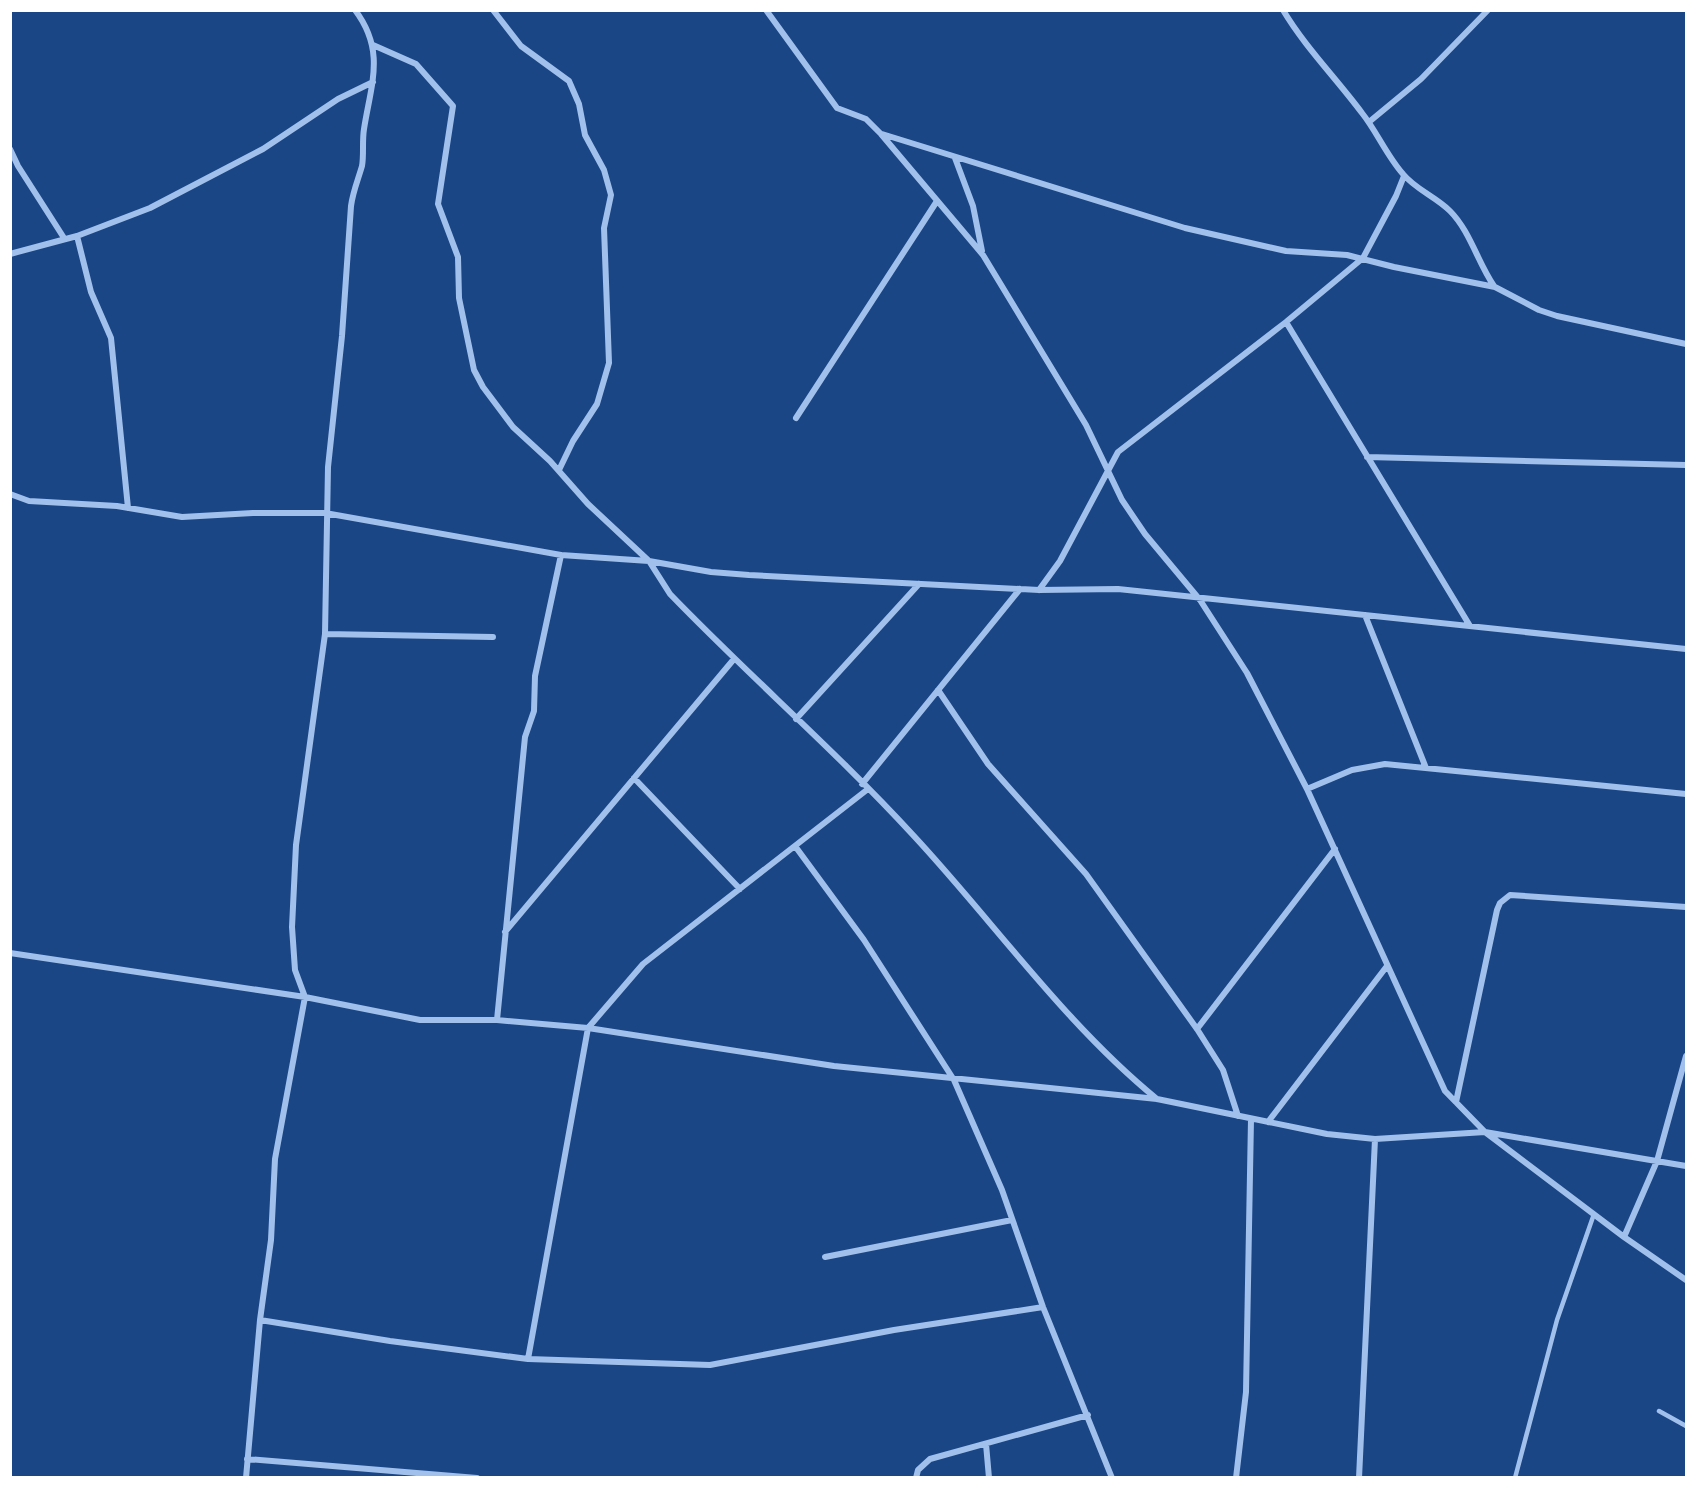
<svg xmlns="http://www.w3.org/2000/svg" width="1697" height="1488" font-family="'PT Sans',sans-serif">
	<rect width="100%" height="100%" fill="#1a4686"/>
	<g fill="none" stroke-linecap="round" stroke-linejoin="round">
		<path stroke="#a1c1ec" stroke-width="4.5" d="M1659,1411L1686,1426
			M1515,1478L1557,1320L1594,1214"/>
		<path stroke="#a1c1ec" stroke-width="6" d="M493,10L521,46L569,81L579,104L585,135L604,170L611,195L604,228L609,363L597,404L573,441L559,470
			M766,10L837,108L866,119L881,134L983,255L1086,425L1122,500L1145,534L1200,600L1247,673L1307,789L1445,1091L1485,1132L1624,1237L1686,1280
			M1283,10C1305,47 1336,78 1362,113C1377,132 1387,156 1403,174C1415,189 1436,197 1450,211C1470,231 1478,263 1494,286
			M373,45L416,64L453,106L438,204L458,257L459,298L474,370L483,387L513,427L550,461L588,504L649,561L670,594C749,676 836,751 913,835C994,922 1064,1023 1157,1099
			M1369,122L1421,79L1488,10
			M882,134L1185,228L1286,251L1347,255L1394,267L1495,287L1539,310L1557,316L1686,344
			M10,149L18,166L64,238
			M955,158L973,206L982,251
			M77,236L91,292L111,338L128,508
			M10,254L77,236L150,208L263,149L338,99L373,82
			M1286,322L1470,626
			M796,418L937,201
			M1367,457L1686,465
			M10,494L29,501L117,506L182,517L253,513H325L561,555L649,561L711,572L749,575L1039,590L1118,589L1686,649
			M1039,590L1060,561L1118,452L1286,322L1363,258L1396,196L1404,176
			M1365,615L1426,768
			M325,634L493,637
			M938,690L988,764L1086,874L1197,1029L1223,1070L1238,1116
			M796,719L919,584
			M634,778L740,889
			M862,784L1020,589
			M1307,789L1352,770L1385,764L1686,794
			M795,846L864,940L954,1080L1002,1190L1043,1307L1112,1478
			M505,932L734,659
			M10,953L305,997L420,1020H497L588,1028L834,1066L1157,1099L1327,1134L1375,1139L1485,1132L1686,1166
			M497,1020L525,737L534,711L535,676L561,555
			M1197,1029L1335,849
			M1456,1102L1497,910L1500,903L1510,895L1686,907
			M1268,1122L1387,966
			M1624,1237L1657,1161L1686,1056
			M825,1257L1012,1220
			M260,1320L390,1341L528,1359L710,1365L894,1330L1043,1307
			M528,1359L588,1028L643,964L868,789
			M986,1444L989,1478
			M247,1459L477,1478
			M246,1478L260,1320L271,1240L275,1159L305,997L295,970L292,927L296,845L325,634L328,467L342,336L351,206C353,191 358,180 362,166C364,155 362,141 364,129C371,84 386,51 355,10
			M916,1478L918,1470L930,1459L1088,1415
			M1236,1478L1246,1392L1251,1119
			M1359,1478L1375,1139"/>
	</g>
	<rect width="1697" height="1488" fill="none" stroke="#ffffff" stroke-width="24"/>
</svg>
